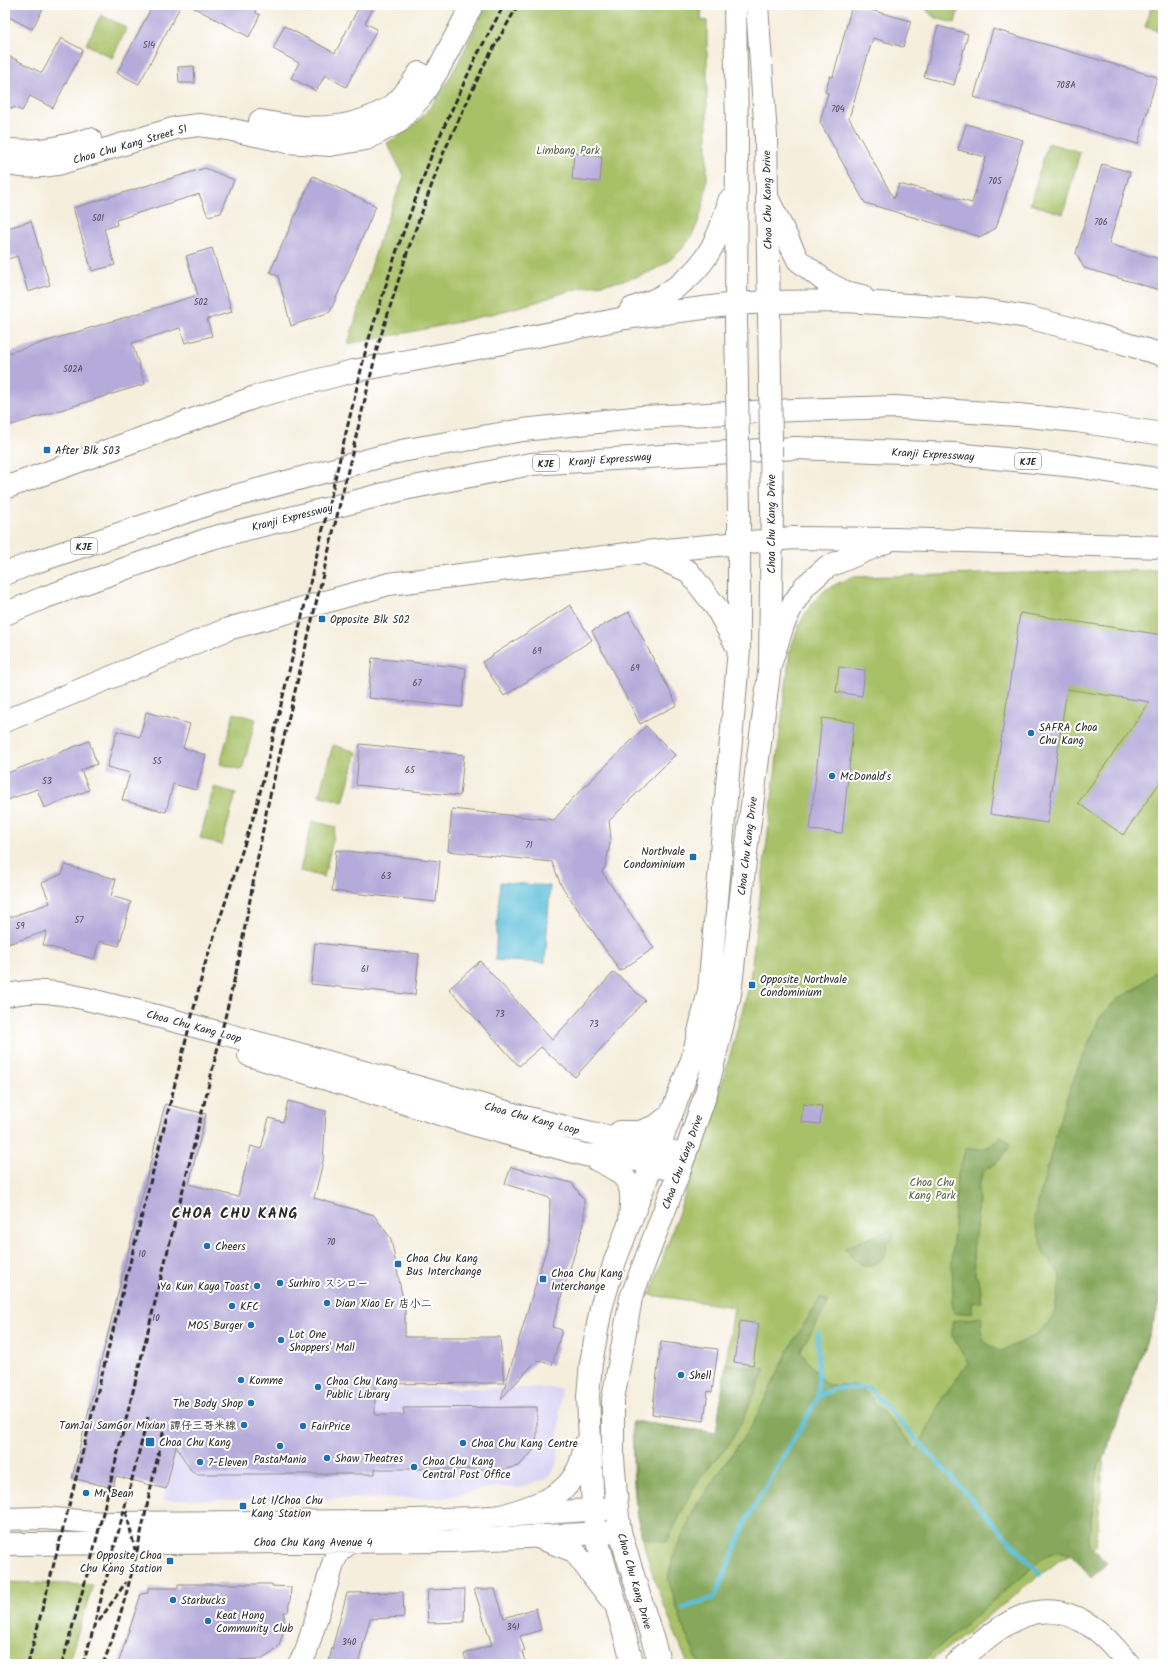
<svg xmlns="http://www.w3.org/2000/svg" width="1168" height="1669" font-family="Kalam,'LXGW WenKai TC','Klee One',sans-serif">
	<rect width="100%" height="100%" fill="#fff"/>
	<filter id="ink" filterUnits="userSpaceOnUse"><feTurbulence type="fractalNoise" baseFrequency=".025" numOctaves="2"/><feDisplacementMap in="SourceGraphic" scale="8" xChannelSelector="R" yChannelSelector="G"/><feConvolveMatrix kernelMatrix="1 2 1 2 8 2 1 2 1" color-interpolation-filters="sRGB"/></filter>
	<filter id="wash" filterUnits="userSpaceOnUse"><feTurbulence type="fractalNoise" baseFrequency=".012" numOctaves="4" result="noise"/><feDisplacementMap in="SourceGraphic" scale="16" xChannelSelector="R" yChannelSelector="G"/><feGaussianBlur stdDeviation="0.9" result="paint"/><feColorMatrix in="noise" values="0 0 0 0 0 0 0 0 0 0 0 0 0 0 0 0 0 1.4 0 .05"/><feComposite in="paint" operator="in"/></filter>
	<g filter="url(#wash)">
		<rect width="100%" height="100%" fill="#f6eedd"/>
		<path fill="#dcd6f6" d="M195,1366L353,1389L561,1388L558,1461L554,1469L546,1479L518,1488L493,1487L444,1498L163,1500Z"/>
		<path fill="#a8c167" stroke="#6a7649" d="M486,5H702L701,20L707,21V179C704,206 699,233 678,253C643,285 609,280 568,291C553,296 538,302 522,306C465,322 406,333 348,344L379,241L404,176L387,143C397,137 409,131 417,122C448,91 467,44 486,5Z
			M926,5H960L955,23C944,20 927,19 926,5Z
			M1152,5H1163V18L1159,31L1145,27Z
			M101,15L127,28L112,58L86,44Z
			M1048,143L1080,152L1063,214L1030,204Z
			M1163,570V1295L1104,1458L1096,1547L1061,1559L927,1664H688C666,1612 644,1561 636,1504C632,1477 633,1449 632,1421L716,1433L734,1307L650,1295L716,1105L749,987L790,652C796,630 805,608 823,592C830,586 842,582 851,577Z
			M234,713L256,719L242,770L220,764Z
			M333,745L357,752L343,802L319,795Z
			M214,787L236,793L222,845L200,838Z
			M312,821L336,827L324,877L300,871Z
			M5,1582L93,1585L68,1664H5Z"/>
		<path fill="#86a75c" stroke="#586944" d="M1163,965V1295L1104,1458L1098,1465L1089,1537L1090,1546L1107,1563L1091,1578C1077,1561 1071,1545 1047,1555L919,1664H699L684,1630L668,1579L672,1559L695,1507L753,1424L791,1345L821,1297L829,1302L800,1351L826,1385H856L868,1395L917,1450L943,1397L968,1363L952,1336V1321L982,1317C981,1337 981,1344 1001,1351L1034,1336L1053,1319L1061,1275L1044,1254L1034,1218L1063,1108L1077,1070L1100,1017L1118,998L1134,990Z
			M1001,1135L1011,1144L1001,1159L984,1171L978,1187L979,1201L973,1254L974,1268L981,1290L982,1302L972,1303V1313L957,1314L953,1311L952,1260L957,1177L966,1148C983,1152 990,1148 1001,1135Z
			M889,1230L894,1234V1238L887,1244L885,1257C866,1273 857,1264 845,1248Z
			M726,1364L766,1369L743,1419L728,1446L704,1473L692,1490L667,1542L642,1538L636,1504L632,1421L716,1433Z"/>
		<path fill="#5bbfd9" stroke="#437582" d="M500,882L550,886L545,963L495,960Z"/>
		<g fill="none" stroke-linecap="round" stroke-linejoin="round">
			<path stroke="#5bbfd9" stroke-width="4.5" d="M818,1333V1398
				M683,1608L715,1597L748,1517L818,1398C832,1385 847,1388 865,1388L870,1389L1040,1574"/>
		</g>
		<g id="blocks">
			<path fill="#b5abda" d="M5,5H45L32,29L5,15Z
				M153,5H181L139,84L117,73Z
				M189,5H259L255,12L260,15L249,37Z
				M360,5H375L365,23L377,29L346,87L325,75L316,91L291,78L299,63L273,49L284,26L335,53Z
				M852,5L911,21L903,47L873,38L849,118L894,199L899,184L911,187V186L972,203L986,157L958,150L966,124L1023,140L996,228L981,237L865,203L820,122L828,93L825,92L830,76L833,77Z
				M938,26L968,34L954,85L924,77Z
				M993,29L1157,77L1138,144L974,97Z
				M61,38L83,50L53,108L30,96L22,111L14,107L13,109L5,105V54L42,73Z
				M194,66L195,83H179L178,67Z
				M574,153L602,156L600,182L572,179Z
				M1102,164L1130,172L1109,244L1163,260V291L1084,268L1076,253Z
				M205,168L234,180L221,213L208,216L199,194L116,220L117,225L104,229L115,265L92,271L73,208Z
				M313,176L376,206L330,312L291,326L278,276L270,272Z
				M31,221L50,285L28,292L17,256L5,260V229Z
				M212,248L232,312L207,319L212,336L185,343L180,328L132,343L145,384L5,427V354L198,295L186,256Z
				M570,605L592,640L504,696L482,662Z
				M629,612L677,705L640,724L592,631Z
				M1020,613L1163,635V778L1123,835L1078,803L1150,702L1067,689L1047,823L990,814Z
				M372,658L466,668L462,707L368,698Z
				M839,667L865,670L862,696L836,692Z
				M146,712L190,724L183,748L206,755L196,790L173,784L166,812L122,800L130,773L107,767L117,731L140,737Z
				M822,718L854,722L842,833L810,830Z
				M646,726L675,755L609,821L611,839L605,867L602,872L654,948L620,971L561,885L552,862L448,851L452,809L554,820L572,799Z
				M89,741L97,764L81,770L89,790L44,808L37,789L5,801V774Z
				M360,744L464,755L460,796L356,785Z
				M336,850L440,861L436,902L332,891Z
				M65,865L116,879L111,896L131,902L119,946L99,941L94,959L43,945L47,931L5,945V919L50,903L42,883L62,874Z
				M315,943L419,954L415,995L311,984Z
				M480,961L552,1040L614,972L645,1000L575,1077L541,1047L519,1066L449,989Z
				M288,1101L326,1111L323,1162L314,1198L374,1215L391,1239L405,1310V1337H500L504,1383L375,1384V1415H404L403,1408L537,1407V1436L533,1451L519,1466L505,1469H375V1474H196L190,1469L176,1446L166,1489L116,1476L113,1488L72,1478L165,1104L206,1114L189,1184L238,1197L251,1146L261,1149L269,1118L283,1122Z
				M803,1104L822,1106L820,1124L801,1122Z
				M511,1167L572,1183L584,1200V1223L552,1327L562,1330L552,1365L537,1360L501,1399L549,1240L550,1198L505,1184Z
				M740,1321L759,1324L753,1365L734,1362Z
				M661,1342L718,1349L712,1392L708,1391L704,1421L652,1414Z
				M178,1584H272V1586L291,1587L290,1603H289L288,1612H284V1629L279,1646L272,1653L262,1659L229,1660V1664H118L141,1594L148,1593V1588H178Z
				M465,1589L464,1622L428,1623L427,1603L428,1590Z
				M474,1589H495L504,1618L536,1608L541,1630L520,1636L525,1651L522,1652L526,1664H467L464,1654L492,1645Z
				M403,1592L404,1617L370,1619L358,1664H328L347,1593Z"/>
		</g>
	</g>
	<g filter="url(#ink)">
		<use href="#blocks" fill-opacity="0" stroke="#908c84" stroke-width="1"/>
		<g fill="none" stroke-linecap="round" stroke-linejoin="round">
			<g stroke="#908c84" stroke-width="24">
				<path id="minor" d="M260,121C306,130 346,133 389,108C401,101 411,85 419,73
					M10,150C38,153 63,148 90,139
					M5,163C22,168 41,167 58,164L176,128L199,125L228,129L288,142L330,145L366,139L398,122L421,97L439,68L472,5
					M5,996C43,985 82,998 119,1007C155,1015 190,1025 225,1034C323,1060 420,1088 517,1115C573,1130 630,1140 685,1155
					M249,1055L482,1127L585,1155L637,1160L679,1172
					M620,1132H639L656,1126L671,1114
					M595,1159C608,1165 626,1173 630,1188C633,1198 630,1211 630,1220
					M5,1519L42,1518L104,1523L384,1521L475,1518L617,1508
					M5,1544L452,1541L620,1532
					M299,1664L306,1652L334,1561L339,1551L352,1541
					M956,1664C998,1628 1038,1587 1095,1629C1108,1638 1118,1652 1129,1664"/>
			</g>
			<g stroke="#908c84" stroke-width="24">
				<path id="major" d="M735,5L737,134L736,318
					M757,5L766,136L769,315
					M631,309C640,305 651,302 660,297C701,275 718,245 729,201
					M5,488L258,396L353,371L468,350L625,318L735,304L768,302
					M647,553L688,571L716,607L738,648
					M5,721L228,629L389,584L644,552L772,540
					M502,1516C531,1506 565,1499 578,1469C582,1462 583,1453 585,1445
					M535,1536L574,1551L610,1598
					M633,1664L599,1546L593,1510L588,1396L591,1363L601,1308L615,1261L692,1060L709,991L739,649V513
					M660,1664L620,1532L617,1508L613,1458V1399L631,1298L679,1172L706,1093L730,994L746,852L770,665L772,509"/>
			</g>
			<g stroke="#908c84" stroke-width="24">
				<path id="highway" d="M767,197L798,260L826,282L845,292L862,296
					M768,302L846,301L984,310L1027,317L1093,334L1163,355
					M772,540L793,538L895,539L1163,547
					M5,574L29,564L224,499L401,451L523,430L643,417L795,410L895,407L1018,415L1077,421L1163,434
					M5,614L43,598L208,539L404,489L531,464L796,448L954,454L1015,460L1075,466L1163,480
					M770,665L783,625L793,604L805,586L827,567L886,542"/>
			</g>
			<use href="#minor" stroke="#fff" stroke-width="22"/>
			<use href="#major" stroke="#fff" stroke-width="22"/>
			<use href="#highway" stroke="#fff" stroke-width="22"/>
			<path stroke="#2b2b2b" stroke-width="3" stroke-dasharray="6 3" stroke-linecap="butt" d="M126,1511L135,1550
				M99,1621L126,1582
				M28,1664L74,1486L205,964L256,809L367,345L398,247L433,151L475,59L504,5
				M62,1664L92,1557L207,1092L238,964L267,808L378,345L408,250L443,154L485,63L518,5
				M83,1664L92,1634L148,1417
				M103,1664C134,1586 146,1502 166,1421"/>
			<g stroke="#908c84" stroke-width="24" stroke-linecap="butt">
				<path id="major-bridge" d="M769,315L772,509
					M736,319L739,513"/>
			</g>
			<use href="#major-bridge" stroke="#fff" stroke-width="22"/>
		</g>
	</g>
	<g fill="#1f6fb2" stroke="#fff" stroke-width="1.5">
		<rect x="43" y="446" width="8" height="8" rx="2"/>
		<rect x="318" y="615" width="8" height="8" rx="2"/>
		<circle cx="1031" cy="733" r="4"/>
		<circle cx="832" cy="776" r="4"/>
		<rect x="689" y="853" width="8" height="8" rx="2"/>
		<rect x="748" y="981" width="8" height="8" rx="2"/>
		<circle cx="207" cy="1246" r="4"/>
		<rect x="394" y="1260" width="8" height="8" rx="2"/>
		<rect x="539" y="1275" width="8" height="8" rx="2"/>
		<circle cx="280" cy="1283" r="4"/>
		<circle cx="257" cy="1286" r="4"/>
		<circle cx="327" cy="1303" r="4"/>
		<circle cx="232" cy="1306" r="4"/>
		<circle cx="251" cy="1325" r="4"/>
		<circle cx="281" cy="1340" r="4"/>
		<circle cx="681" cy="1375" r="4"/>
		<circle cx="241" cy="1380" r="4"/>
		<circle cx="318" cy="1387" r="4"/>
		<circle cx="251" cy="1403" r="4"/>
		<circle cx="244" cy="1425" r="4"/>
		<circle cx="303" cy="1426" r="4"/>
		<rect x="145" y="1437" width="10" height="10" rx="2"/>
		<circle cx="463" cy="1443" r="4"/>
		<circle cx="280" cy="1446" r="4"/>
		<circle cx="327" cy="1458" r="4"/>
		<circle cx="200" cy="1462" r="4"/>
		<circle cx="414" cy="1467" r="4"/>
		<circle cx="86" cy="1493" r="4"/>
		<rect x="239" y="1502" width="8" height="8" rx="2"/>
		<rect x="166" y="1557" width="8" height="8" rx="2"/>
		<circle cx="173" cy="1600" r="4"/>
		<circle cx="208" cy="1621" r="4"/>
	</g>
	<g text-anchor="middle" stroke-width="4" stroke-linejoin="round" paint-order="stroke">
		<g font-size="9" fill="#4e4b57">
			<text x="149" y="48">514</text>
			<text x="1066" y="88">708A</text>
			<text x="838" y="112">704</text>
			<text x="995" y="184">705</text>
			<text x="98" y="221">501</text>
			<text x="1101" y="225">706</text>
			<text x="201" y="305">502</text>
			<text x="73" y="372">502A</text>
			<text x="537" y="654">69</text>
			<text x="635" y="671">69</text>
			<text x="417" y="686">67</text>
			<text x="157" y="764">55</text>
			<text x="410" y="773">65</text>
			<text x="47" y="784">53</text>
			<text x="529" y="848">71</text>
			<text x="386" y="879">63</text>
			<text x="79" y="923">57</text>
			<text x="20" y="929">59</text>
			<text x="365" y="972">61</text>
			<text x="500" y="1017">73</text>
			<text x="594" y="1027">73</text>
			<text x="331" y="1245">70</text>
			<text x="142" y="1257">10</text>
			<text x="156" y="1321">10</text>
			<text x="513" y="1630">341</text>
			<text x="349" y="1645">340</text>
		</g>
		<g fill="#fff" stroke="#6b6b6b" stroke-width="1">
			<rect x="1015" y="453" width="26" height="16" rx="3"/>
			<rect x="533" y="455" width="26" height="16" rx="3"/>
			<rect x="71" y="538" width="26" height="16" rx="3"/>
		</g>
		<g font-size="10" font-weight="bold" fill="#2b2b2b">
			<text x="1028" y="465">KJE</text>
			<text x="546" y="467">KJE</text>
			<text x="84" y="550">KJE</text>
		</g>
		<g font-size="11" fill="#2b2b2b" stroke="#fff">
			<text transform="translate(130 144) rotate(-16)" y="4">Choa Chu Kang Street 51</text>
			<text transform="translate(767 200) rotate(-91)" y="4">Choa Chu Kang Drive</text>
			<text transform="translate(933 454) rotate(3)" y="4">Kranji Expressway</text>
			<text transform="translate(610 459) rotate(-4)" y="4">Kranji Expressway</text>
			<text transform="translate(292 517) rotate(-14)" y="4">Kranji Expressway</text>
			<text transform="translate(771 524) rotate(-90)" y="4">Choa Chu Kang Drive</text>
			<text transform="translate(747 846) rotate(-83)" y="4">Choa Chu Kang Drive</text>
			<text transform="translate(194 1026) rotate(15)" y="4">Choa Chu Kang Loop</text>
			<text transform="translate(532 1118) rotate(15)" y="4">Choa Chu Kang Loop</text>
			<text transform="translate(682 1162) rotate(-70)" y="4">Choa Chu Kang Drive</text>
			<text x="313" y="1546">Choa Chu Kang Avenue 4</text>
			<text transform="translate(635 1581) rotate(74)" y="4">Choa Chu Kang Drive</text>
		</g>
		<g font-size="11" fill="#576040" stroke="#fff">
			<text x="568" y="154">Limbang Park</text>
			<text x="932" y="1186">Choa Chu<tspan x="932" dy="13">Kang Park</tspan></text>
		</g>
		<g font-size="11" fill="#2b2b2b" stroke="#fff" text-anchor="start">
			<text x="55" y="454">After Blk 503</text>
			<text x="330" y="623">Opposite Blk 502</text>
			<text x="1039" y="731">SAFRA Choa<tspan x="1039" dy="13">Chu Kang</tspan></text>
			<text x="840" y="780">McDonald's</text>
			<text x="685" y="855" text-anchor="end">Northvale<tspan x="685" dy="13">Condominium</tspan></text>
			<text x="760" y="983">Opposite Northvale<tspan x="760" dy="13">Condominium</tspan></text>
			<text x="215" y="1250">Cheers</text>
			<text x="406" y="1262">Choa Chu Kang<tspan x="406" dy="13">Bus Interchange</tspan></text>
			<text x="551" y="1277">Choa Chu Kang<tspan x="551" dy="13">Interchange</tspan></text>
			<text x="288" y="1287">Surhiro スシロー</text>
			<text x="249" y="1290" text-anchor="end">Ya Kun Kaya Toast</text>
			<text x="335" y="1307">Dian Xiao Er 店小二</text>
			<text x="240" y="1310">KFC</text>
			<text x="243" y="1329" text-anchor="end">MOS Burger</text>
			<text x="289" y="1338">Lot One<tspan x="289" dy="13">Shoppers' Mall</tspan></text>
			<text x="689" y="1379">Shell</text>
			<text x="249" y="1384">Komme</text>
			<text x="326" y="1385">Choa Chu Kang<tspan x="326" dy="13">Public Library</tspan></text>
			<text x="243" y="1407" text-anchor="end">The Body Shop</text>
			<text x="236" y="1429" text-anchor="end">TamJai SamGor Mixian 譚仔三哥米線</text>
			<text x="311" y="1430">FairPrice</text>
			<text x="159" y="1446">Choa Chu Kang</text>
			<text x="471" y="1447">Choa Chu Kang Centre</text>
			<text x="335" y="1462">Shaw Theatres</text>
			<text x="280" y="1463" text-anchor="middle">PastaMania</text>
			<text x="422" y="1465">Choa Chu Kang<tspan x="422" dy="13">Central Post Office</tspan></text>
			<text x="208" y="1466">7-Eleven</text>
			<text x="94" y="1497">Mr Bean</text>
			<text x="251" y="1504">Lot 1/Choa Chu<tspan x="251" dy="13">Kang Station</tspan></text>
			<text x="162" y="1559" text-anchor="end">Opposite Choa<tspan x="162" dy="13">Chu Kang Station</tspan></text>
			<text x="181" y="1604">Starbucks</text>
			<text x="216" y="1619">Keat Hong<tspan x="216" dy="13">Community Club</tspan></text>
		</g>
		<g font-size="15" font-weight="bold" letter-spacing="1" fill="#2b2b2b" stroke="#fff">
			<text x="235" y="1218">CHOA CHU KANG</text>
		</g>
	</g>
	<rect width="1168" height="1669" fill="none" stroke="#fff" stroke-width="20"/>
</svg>
